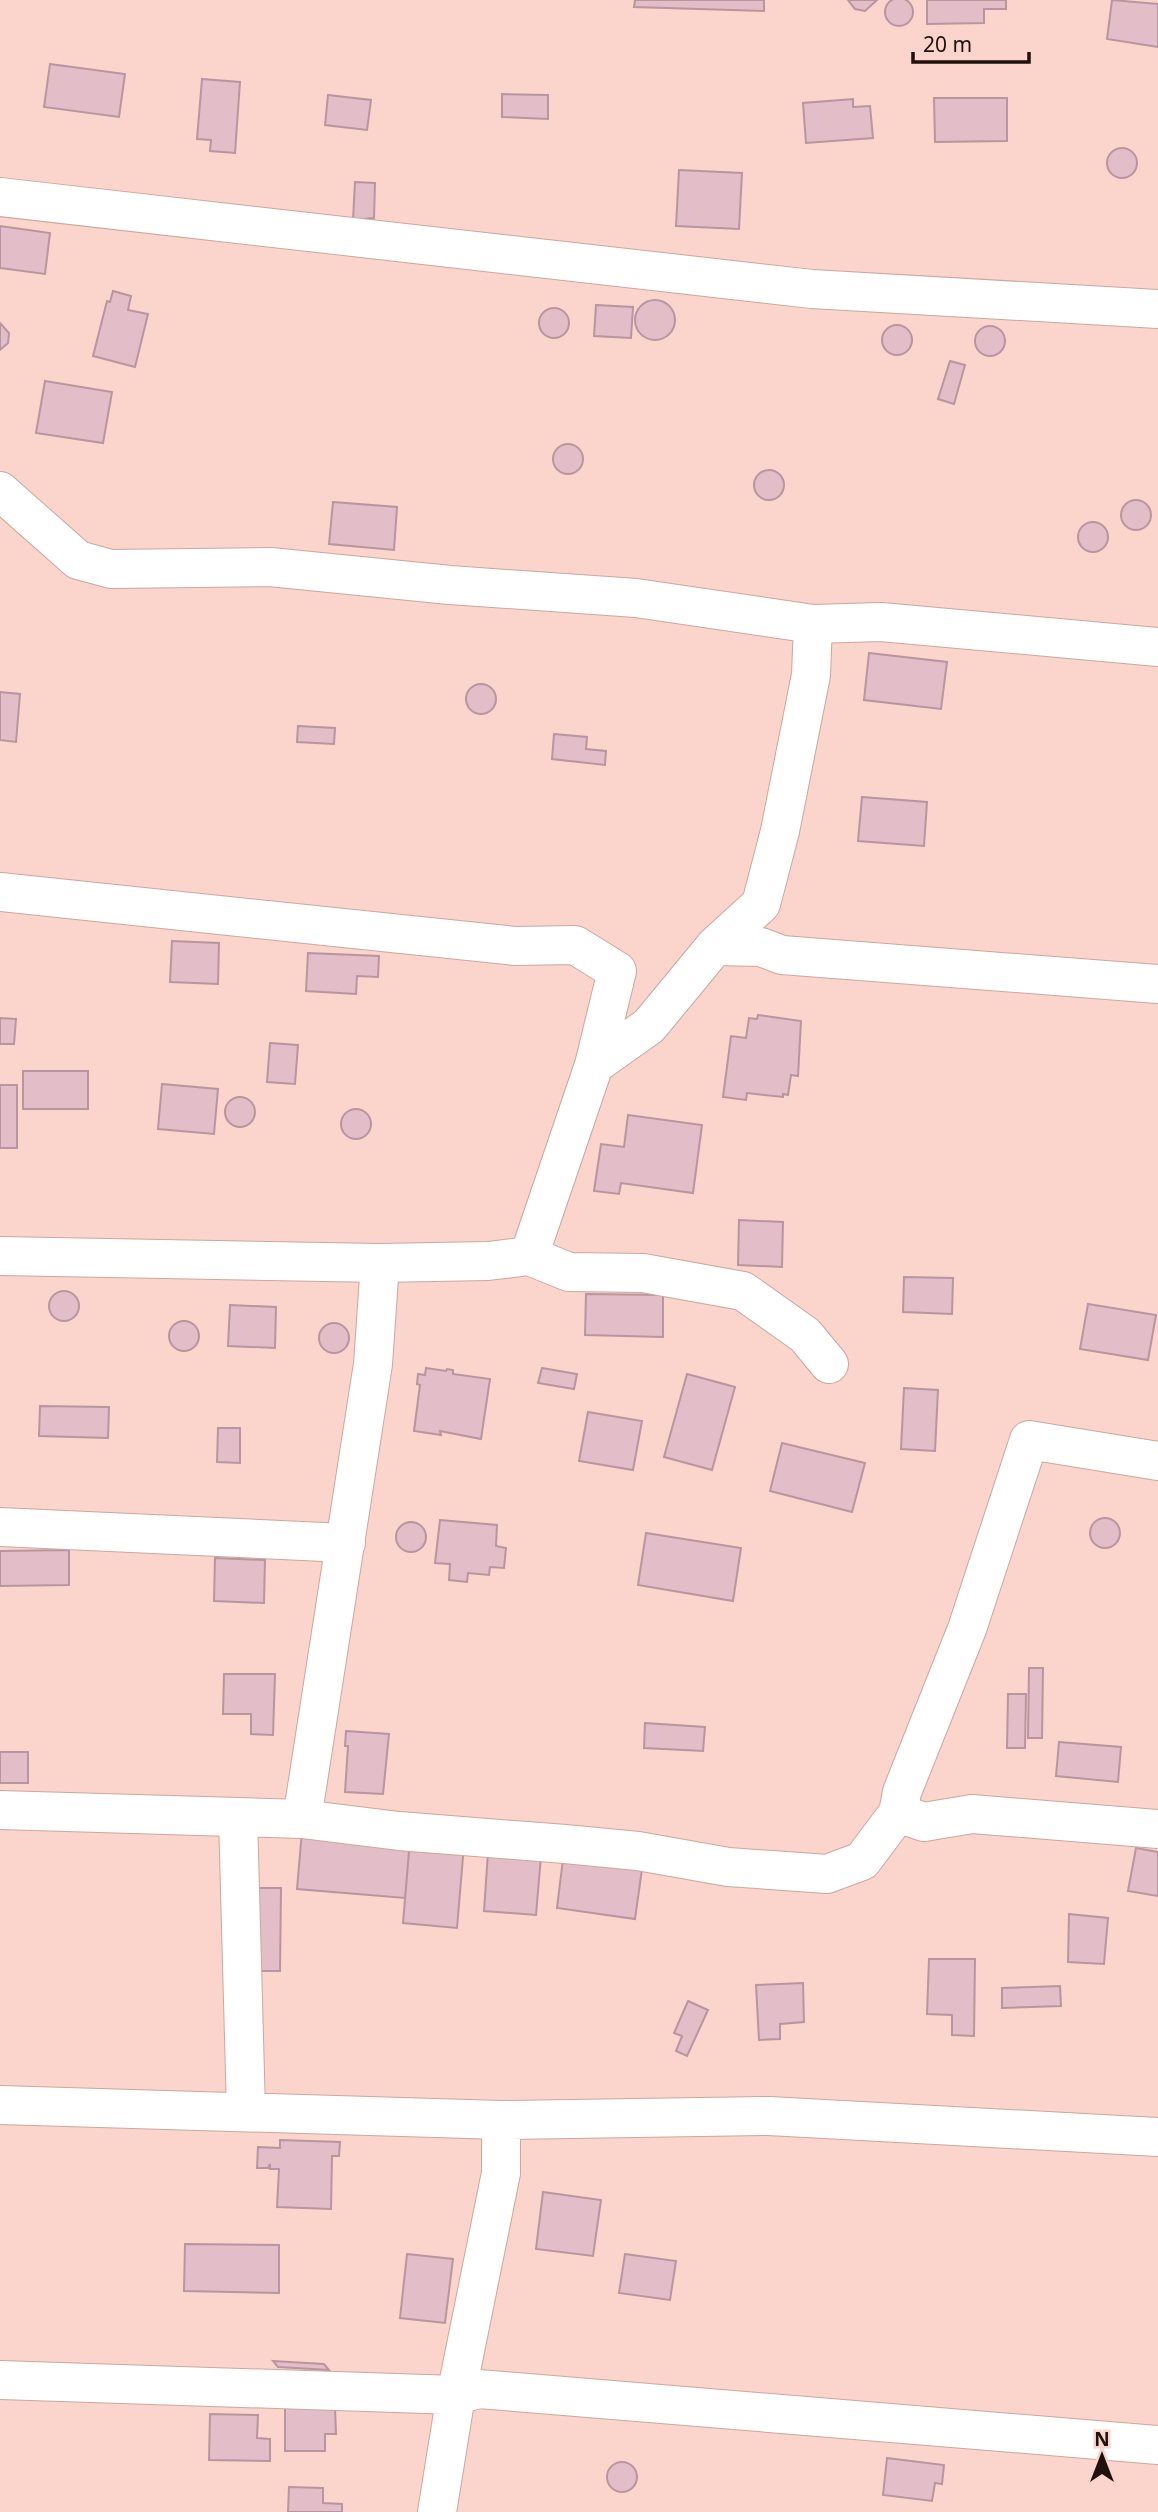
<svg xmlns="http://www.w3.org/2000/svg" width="1158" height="2512" font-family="'Noto Sans',sans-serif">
	<rect width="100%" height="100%" fill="#fbd4cb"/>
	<path fill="#e3bdc8" stroke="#b9959f" stroke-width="2" d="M885 12a14 14 0 1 1 28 0a14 14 0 1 1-28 0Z
		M635,0H764V11L634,7Z
		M877,0L865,11L855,9L848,0Z
		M927,0H1006V9H984V23L927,24Z
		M1112,0L1158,4V47L1107,39Z
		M50,64L125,74L119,117L44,107Z
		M202,79L240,82L235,153L210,151L211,140L197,139Z
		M502,94L548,95V119L502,117Z
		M328,95L371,100L367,130L325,125Z
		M934,98H1007V141L935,142Z
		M853,99V107L870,106L873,138L806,143L803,103Z
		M1107 163a15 15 0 1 1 30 0a15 15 0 1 1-30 0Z
		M679,170L742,173L739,229L676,226Z
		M355,182L375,183L374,218L353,220Z
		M0,226L50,233L45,274L0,268Z
		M113,291L131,296L128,310L148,314L135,367L93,356L107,301L110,302Z
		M635 320a20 20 0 1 1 40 0a20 20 0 1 1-40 0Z
		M596,305L633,307L631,338L594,336Z
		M539 323a15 15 0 1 1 30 0a15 15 0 1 1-30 0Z
		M0,323L9,333L8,343L0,350Z
		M882 340a15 15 0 1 1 30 0a15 15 0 1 1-30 0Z
		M975 341a15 15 0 1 1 30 0a15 15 0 1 1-30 0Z
		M950,361L965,365L954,404L938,399Z
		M45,381L112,392L103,443L36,433Z
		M553 459a15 15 0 1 1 30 0a15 15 0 1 1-30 0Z
		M754 485a15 15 0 1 1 30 0a15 15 0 1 1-30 0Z
		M1121 515a15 15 0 1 1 30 0a15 15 0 1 1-30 0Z
		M333,502L397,507L394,550L329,544Z
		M1078 537a15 15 0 1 1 30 0a15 15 0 1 1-30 0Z
		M869,653L947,662L941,709L864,700Z
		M466 699a15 15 0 1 1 30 0a15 15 0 1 1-30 0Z
		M0,692L20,694L16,742L0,740Z
		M298,726L335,728L334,744L297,742Z
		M554,734L587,737L586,749L606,751L605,765L552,759Z
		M862,797L927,802L924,846L858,841Z
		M172,941L219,943L218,984L170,982Z
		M308,953L379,956L378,977L357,976L356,994L306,991Z
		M758,1015L801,1021L798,1076L791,1075L788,1095L783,1094V1097L747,1093L746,1100L723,1097L731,1036L746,1038L749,1018L757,1019Z
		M0,1018L16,1019L14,1044H0Z
		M270,1043L298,1045L295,1084L267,1082Z
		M23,1071H88V1109H23Z
		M162,1084L218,1089L214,1134L158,1129Z
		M0,1085H17V1148H0Z
		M225 1112a15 15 0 1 1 30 0a15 15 0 1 1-30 0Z
		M341 1124a15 15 0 1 1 30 0a15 15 0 1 1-30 0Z
		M628,1115L702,1125L693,1193L621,1183L619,1194L594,1191L601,1144L624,1147Z
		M739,1220L783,1222L782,1267L738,1265Z
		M904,1277L953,1278L952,1314L903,1312Z
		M49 1306a15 15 0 1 1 30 0a15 15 0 1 1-30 0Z
		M586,1294L663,1295V1337L585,1335Z
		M1088,1304L1156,1315L1148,1360L1080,1349Z
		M230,1305L276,1307L275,1348L228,1346Z
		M169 1336a15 15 0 1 1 30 0a15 15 0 1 1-30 0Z
		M319 1338a15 15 0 1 1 30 0a15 15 0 1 1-30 0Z
		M426,1368L446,1371L447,1369L453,1370V1374L490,1379L481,1439L440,1431L441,1435L414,1431L420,1385L417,1384L418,1374L425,1375Z
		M542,1368L577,1374L574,1389L538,1383Z
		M687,1374L735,1387L712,1470L664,1457Z
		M904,1388L938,1390L935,1451L901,1449Z
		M40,1406L109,1407L108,1438L39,1436Z
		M588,1412L642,1421L633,1470L579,1461Z
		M218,1428H240V1463L217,1462Z
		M782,1443L865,1463L852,1512L770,1491Z
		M1090 1533a15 15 0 1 1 30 0a15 15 0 1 1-30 0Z
		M440,1520L497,1525L496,1546L506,1548L504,1568L490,1567L489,1575L468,1573L467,1582L449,1580L450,1564L435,1563Z
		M396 1537a15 15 0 1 1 30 0a15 15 0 1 1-30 0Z
		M646,1533L741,1548L733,1601L638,1585Z
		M69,1550V1585L0,1586V1551Z
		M215,1558L265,1560L264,1603L214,1601Z
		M1029,1668H1043L1042,1738H1028Z
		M224,1674H275L273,1735L251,1734V1714H223Z
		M1008,1694H1026L1025,1748H1007Z
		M645,1723L705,1727L703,1751L644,1748Z
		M346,1731L389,1734L383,1794L345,1792L348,1746H345Z
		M1059,1742L1121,1747L1118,1782L1056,1776Z
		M0,1752H28V1783H0Z
		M302,1831L410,1840L405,1898L297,1889Z
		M410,1840L464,1845L457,1928L403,1923Z
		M1136,1848L1158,1852V1896L1128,1891Z
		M488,1852L541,1856L536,1915L484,1911Z
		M563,1859L642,1869L635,1919L557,1908Z
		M252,1888H281L280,1971H252Z
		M1069,1914L1108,1918L1104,1964L1068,1962Z
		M929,1959H975L974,2036L952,2035V2015L927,2014Z
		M803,1983L804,2022L780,2024V2039L759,2040L756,1985Z
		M1060,1986L1061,2006L1002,2008V1988Z
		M688,2001L708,2010L687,2056L676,2051L682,2036L674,2033Z
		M280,2140L340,2142L339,2156H332L331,2209L277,2207L279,2169H270V2164L268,2168H257L258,2147L280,2148Z
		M543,2192L601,2200L593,2256L536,2249Z
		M185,2244L279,2245V2293L184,2291Z
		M407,2254L453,2259L445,2323L400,2318Z
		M625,2254L676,2261L670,2300L619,2293Z
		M273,2361L324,2364L329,2370L278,2367Z
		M285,2408H335L336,2434H325V2451H285Z
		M210,2414L258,2415L257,2438L270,2439V2461L209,2460Z
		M887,2458L944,2465L942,2484L935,2483L932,2501L883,2495Z
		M607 2477a15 15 0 1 1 30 0a15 15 0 1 1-30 0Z
		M289,2487L323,2488V2503L342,2504V2512H288Z"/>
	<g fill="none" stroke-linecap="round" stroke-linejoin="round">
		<g stroke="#cca79f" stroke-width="40">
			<path id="minor" d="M0,197L812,289L1158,309
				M0,491L78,560L111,569L270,567L450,585L636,598L813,624L881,622L1158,647
				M0,892L515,946L575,945L617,971L594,1065L529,1256
				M715,946L761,947L782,955L1158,984
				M594,1065L649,1026L715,946L761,904L780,831L811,675L813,624
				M0,1256L380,1263L488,1261L529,1256L569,1272L643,1273L743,1291L805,1335L829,1364
				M1158,1461L1029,1440L967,1629L902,1792L898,1813L924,1822L972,1814L1158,1829
				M0,1527L346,1543
				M0,1810L302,1819L373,1364L380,1263
				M238,1817L246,2111
				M302,1819L399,1831L565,1844L638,1851L728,1867L827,1874L862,1861L898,1813
				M0,2105L501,2120L769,2116L1158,2137
				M0,2380L456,2395L479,2389L1158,2445
				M437,2512L456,2395L501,2173V2120"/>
		</g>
		<use href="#minor" stroke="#fff" stroke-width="38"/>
	</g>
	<g transform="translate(1102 2456)" stroke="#fbd4cb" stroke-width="5" paint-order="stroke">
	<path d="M0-5L12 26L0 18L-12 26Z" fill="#1e110e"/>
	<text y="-10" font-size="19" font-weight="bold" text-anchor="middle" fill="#1e110e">N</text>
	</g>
	<path d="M913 52v10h116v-10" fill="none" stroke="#1e110e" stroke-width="3.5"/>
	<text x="923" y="52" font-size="21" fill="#1e110e" stroke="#fbd4cb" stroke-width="5" paint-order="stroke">20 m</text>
</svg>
